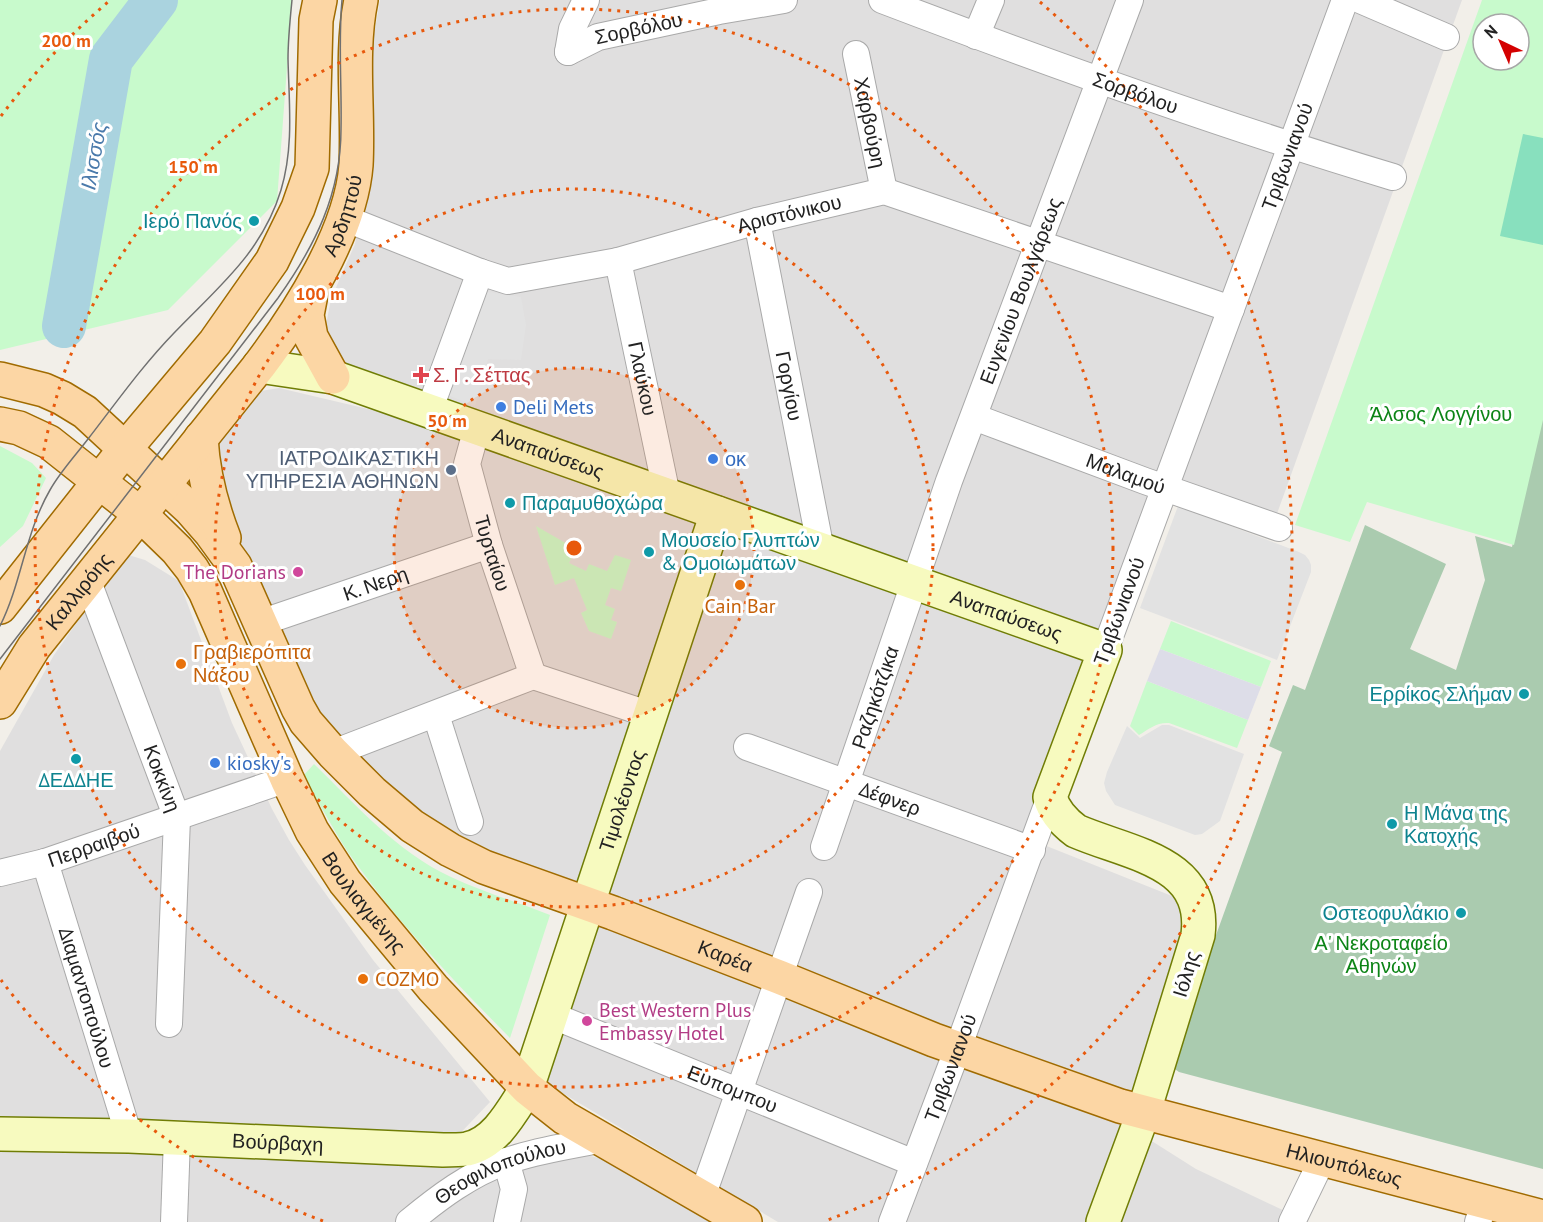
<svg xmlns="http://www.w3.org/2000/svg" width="1543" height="1222" font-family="'PT Sans',sans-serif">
	<rect width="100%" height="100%" fill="#f2efe9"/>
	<path fill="#e0dfdf" d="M380,0H1126L912,572L338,366L323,340L331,299L355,244L366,180L372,47Z
		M1136,0H1462L1274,522L1160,486L1100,647L923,574Z
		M279,388L457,430L1102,661L1034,841L1192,904L1136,1106L502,867L407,814L317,719L255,596L205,453L255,392Z
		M125,554L145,560L179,581L232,723L272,809L289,840L305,865L373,960L490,1102L450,1144L0,1125V751L54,655Z
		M595,922L1128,1126L1196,1169L1308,1222H778L539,1079Z
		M0,1145L452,1161L560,1148L610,1161L717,1222H0Z"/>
	<path fill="#aacbaf" d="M1543,407V1169L1179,1072L1172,1067L1171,1060L1282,752L1269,746L1293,685L1305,690L1365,525L1446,564L1410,649L1456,670L1485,580L1475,536L1512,547Z"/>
	<path fill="#c8facc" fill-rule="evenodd" d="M0,0H292L277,201L168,310L0,350Z
		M1482,0H1543V420L1514,545L1367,502L1350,542L1295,525ZM1483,24H1519V60H1483Z
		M0,446L32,463L46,478L23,526L0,547Z
		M536,526L576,549L569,563L586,571L589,564L607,571L615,555L631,560L621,591L611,588L605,605L615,609L611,620L617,622L611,639L589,631L581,613L587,610L574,578L555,585Z
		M1171,621L1271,661L1261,687L1160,649Z
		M1147,681L1248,720L1237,748L1169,723C1157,722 1149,729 1139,735L1130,726Z
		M314,764C356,805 397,852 451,877C483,892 517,902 550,915L510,1038C455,982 401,926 355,862C335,835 321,804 303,776Z"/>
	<path fill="#88e0be" d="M1523,134L1543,138V245L1500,236Z"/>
	<path fill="#e2e2e2" d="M481,291L521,297L526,325L521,360L488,359L475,406L445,394Z
		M1178,506L1299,552L1305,555L1309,560L1311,565V572L1277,660L1140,608Z
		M1162,725H1169L1244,754L1220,821L1202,834L1195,835L1115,805L1106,791L1104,783L1107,772L1127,726L1140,738Z"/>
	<path fill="#dddde8" d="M1160,649L1261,687L1248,720L1147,681Z"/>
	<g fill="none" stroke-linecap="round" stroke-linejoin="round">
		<path stroke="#aad3df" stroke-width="44" d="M64,326L111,59L156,0"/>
		<g stroke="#a9a9a9" stroke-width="28">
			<g id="street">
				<path id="s1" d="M882,0C1050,64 1220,125 1393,177"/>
				<path d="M1360,0L1446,37"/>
				<path d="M976,36L991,0"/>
				<path id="s2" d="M568,52L598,37L719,11L784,0"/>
				<path d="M568,52L572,29L586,0"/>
				<path id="s3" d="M856,54L884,191"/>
				<path id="s4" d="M344,218L480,272L508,281L618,261L757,221L884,191L1231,309"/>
				<path id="s5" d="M757,221L821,550"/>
				<path id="s6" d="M618,261L667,495"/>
				<path d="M429,411L480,272"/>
				<path id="s7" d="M974,417L1145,481L1279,528"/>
				<path id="s8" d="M477,428L467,464L489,545L533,676"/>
				<path id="s9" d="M87,579L177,818L169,1024"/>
				<path id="s10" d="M260,623L489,545"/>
				<path id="s11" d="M1105,650L1345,0"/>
				<path d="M533,676L651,715"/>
				<path d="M436,715L470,822"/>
				<path id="s12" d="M747,747L1032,850"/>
				<path d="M333,753L533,676"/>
				<path id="s13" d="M824,847L949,481L1130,0"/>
				<path id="s14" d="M45,862L129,1136"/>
				<path id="s15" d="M0,873L45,862L287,779"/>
				<path id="s16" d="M551,1015L914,1163"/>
				<path d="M506,1161L514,1189L507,1222"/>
				<path d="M702,1197L809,892"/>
				<path d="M174,1222L177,1138"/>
				<path id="s17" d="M409,1222C438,1198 471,1173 507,1161C538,1150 571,1146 603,1139"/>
				<path id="s18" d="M892,1222L958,1048L1050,797"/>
				<path d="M1292,1222L1323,1158"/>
				<path d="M1478,1222L1485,1201"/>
			</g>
		</g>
		<g stroke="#707d05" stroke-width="36">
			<g id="secondary">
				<path id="s19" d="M259,366L333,377L1105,650L1050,797C1054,812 1064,822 1076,831C1129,854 1207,861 1198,935L1144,1111L1103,1222"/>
				<path id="s20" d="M0,1134L129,1136L443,1150C450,1150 459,1150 467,1149C496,1143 512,1111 527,1088L717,513"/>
			</g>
		</g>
		<g stroke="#a06b00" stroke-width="36">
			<g id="primary">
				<path d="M312,289L307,315L311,337L333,377"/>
				<path id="s21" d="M0,379L44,390L62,398L85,412L190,509L211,533L235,566L298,708L306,722L333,753L372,792L412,826L450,850L484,867L613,913L779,977L934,1040L1120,1106L1543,1217"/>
				<path id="s22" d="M0,424L19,428L49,442L140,514L177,550L192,569L205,591L287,779L312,831L345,882L433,988L527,1088L565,1118L745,1222"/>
				<path d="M201,438C203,473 211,505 224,538"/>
				<path d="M0,607L125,449L215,342L272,261L298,208L312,168L316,20L320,0"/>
				<path id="s23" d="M0,702L34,647L259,366C299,313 351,232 356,165C359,111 350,54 361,0"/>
			</g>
		</g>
		<use href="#street" stroke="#fff" stroke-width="26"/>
		<use href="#secondary" stroke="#f7fabf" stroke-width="33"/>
		<use href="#primary" stroke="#fcd6a4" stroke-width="33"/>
		<path stroke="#707070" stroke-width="1.5" d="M0,626C22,582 25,533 50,490C60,472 75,456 88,439C116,403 142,366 174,333C217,288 262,253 281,190C294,147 289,103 288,59C288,39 290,20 292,0
			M0,659L278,298C315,246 341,194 341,129C342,86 338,43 342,0"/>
	</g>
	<circle cx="574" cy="548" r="180" fill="#e8590c" fill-opacity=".12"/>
	<g fill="none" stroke="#e8590c" stroke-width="3" stroke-dasharray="3 6">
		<circle cx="574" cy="548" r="180"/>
		<circle cx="574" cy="548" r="359"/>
		<circle cx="574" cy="548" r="539"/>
		<path d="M323 1221A718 718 0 0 1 1 980M1 116A718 718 0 0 1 108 2M1040 2A718 718 0 0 1 825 1221"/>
	</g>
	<g fill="#0f9aa8" stroke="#fff" stroke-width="2">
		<circle cx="254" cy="221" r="6"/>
		<circle cx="510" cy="503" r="6"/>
		<circle cx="649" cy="552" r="6"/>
		<circle cx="1524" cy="694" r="6"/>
		<circle cx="76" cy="759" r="6"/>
		<circle cx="1392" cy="824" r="6"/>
		<circle cx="1461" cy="913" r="6"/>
	</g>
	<path fill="#e0444e" stroke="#fff" stroke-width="2" d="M418 366h6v6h6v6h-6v6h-6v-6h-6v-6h6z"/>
	<g fill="#3f7fe0" stroke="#fff" stroke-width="2">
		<circle cx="501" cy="407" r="6"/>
		<circle cx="713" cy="459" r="6"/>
		<circle cx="215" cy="763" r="6"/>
	</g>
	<circle fill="#5c6f8a" stroke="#fff" stroke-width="2" cx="451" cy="470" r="6"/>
	<g fill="#d1479c" stroke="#fff" stroke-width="2">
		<circle cx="298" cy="572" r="6"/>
		<circle cx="587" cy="1021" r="6"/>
	</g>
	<g fill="#e8710a" stroke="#fff" stroke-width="2">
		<circle cx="740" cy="585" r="6"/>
		<circle cx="181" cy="664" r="6"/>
		<circle cx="363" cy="979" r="6"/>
	</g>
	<g text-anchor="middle" stroke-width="6" stroke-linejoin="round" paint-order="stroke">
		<g font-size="20" fill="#222" stroke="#fff">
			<text dy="7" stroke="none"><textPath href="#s2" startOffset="75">Σορβόλου</textPath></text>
			<text dy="7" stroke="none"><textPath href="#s1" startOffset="270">Σορβόλου</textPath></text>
			<text dy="7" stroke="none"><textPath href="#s3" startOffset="70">Χαρβούρη</textPath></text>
			<text dy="7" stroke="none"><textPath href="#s11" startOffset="526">Τριβωνιανού</textPath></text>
			<text dy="7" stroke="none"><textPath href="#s23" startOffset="598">Αρδηττού</textPath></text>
			<text dy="7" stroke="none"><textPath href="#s4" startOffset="465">Αριστόνικου</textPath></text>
			<text dy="7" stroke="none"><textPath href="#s13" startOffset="590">Ευγενίου Βουλγάρεως</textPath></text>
			<text dy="7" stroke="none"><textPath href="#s6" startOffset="120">Γλαύκου</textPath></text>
			<text dy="7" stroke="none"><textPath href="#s5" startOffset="168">Γοργίου</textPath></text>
			<text dy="7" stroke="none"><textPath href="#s19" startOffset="303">Αναπαύσεως</textPath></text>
			<text dy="7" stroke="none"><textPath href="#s7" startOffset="162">Μαλαμού</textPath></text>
			<text dy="7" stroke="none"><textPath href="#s8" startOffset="130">Τυρταίου</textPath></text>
			<text dy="7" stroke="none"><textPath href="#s10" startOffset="122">Κ. Νερη</textPath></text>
			<text dy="7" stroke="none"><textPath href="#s23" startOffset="136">Καλλιρόης</textPath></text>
			<text transform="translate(1119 611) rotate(-70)" y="7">Τριβωνιανού</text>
			<text dy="7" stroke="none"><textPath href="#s19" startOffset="789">Αναπαύσεως</textPath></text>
			<text dy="7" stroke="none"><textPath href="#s13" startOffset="158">Ραζηκότζικα</textPath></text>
			<text dy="7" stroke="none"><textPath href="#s9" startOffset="213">Κοκκίνη</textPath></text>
			<text dy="7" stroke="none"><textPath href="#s12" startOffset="152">Δέφνερ</textPath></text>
			<text dy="7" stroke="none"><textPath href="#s20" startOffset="858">Τιμολέοντος</textPath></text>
			<text dy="7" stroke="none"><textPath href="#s15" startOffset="98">Περραιβού</textPath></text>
			<text dy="7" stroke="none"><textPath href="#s22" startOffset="621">Βουλιαγμένης</textPath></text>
			<text dy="7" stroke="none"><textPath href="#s21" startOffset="968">Καρέα</textPath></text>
			<text transform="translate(1186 974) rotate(-73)" y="7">Ιόλης</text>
			<text dy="7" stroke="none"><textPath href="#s14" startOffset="142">Διαμαντοπούλου</textPath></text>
			<text dy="7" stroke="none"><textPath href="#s18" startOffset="165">Τριβωνιανού</textPath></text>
			<text dy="7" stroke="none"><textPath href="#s16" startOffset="196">Ευπομπου</textPath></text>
			<text dy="7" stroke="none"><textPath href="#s20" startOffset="278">Βούρβαχη</textPath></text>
			<text dy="7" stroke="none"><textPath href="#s21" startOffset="1622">Ηλιουπόλεως</textPath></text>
			<text dy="7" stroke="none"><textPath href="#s17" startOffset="106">Θεοφιλοπούλου</textPath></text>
		</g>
		<g font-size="20" fill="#0d838f" stroke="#fff" text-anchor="end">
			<text x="242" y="228">Ιερό Πανός</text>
			<text x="522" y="510" text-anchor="start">Παραμυθοχώρα</text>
			<text x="661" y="547" text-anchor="start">Μουσείο Γλυπτών<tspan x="661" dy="23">&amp; Ομοιωμάτων</tspan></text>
			<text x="1512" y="701">Ερρίκος Σλήμαν</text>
			<text x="76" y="787" text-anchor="middle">ΔΕΔΔΗΕ</text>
			<text x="1404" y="820" text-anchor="start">Η Μάνα της<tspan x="1404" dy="23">Κατοχής</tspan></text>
			<text x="1449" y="920">Οστεοφυλάκιο</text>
		</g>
		<g font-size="20" fill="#be3a42" stroke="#fff" text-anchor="start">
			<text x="433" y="382">Σ. Γ. Σέττας</text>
		</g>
		<g font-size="20" fill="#366cbe" stroke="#fff" text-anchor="start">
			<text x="513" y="414">Deli Mets</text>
			<text x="725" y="466">οκ</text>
			<text x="227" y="770">kiosky's</text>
		</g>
		<g font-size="20" fill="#0c8416" stroke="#fff">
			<text x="1441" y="421">Άλσος Λογγίνου</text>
			<text x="1381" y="950">Α' Νεκροταφείο<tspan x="1381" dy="23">Αθηνών</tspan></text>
		</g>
		<g font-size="20" fill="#4e5e75" stroke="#fff" text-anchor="end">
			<text x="439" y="465">ΙΑΤΡΟΔΙΚΑΣΤΙΚΗ<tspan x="439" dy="23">ΥΠΗΡΕΣΙΑ ΑΘΗΝΩΝ</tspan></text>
		</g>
		<g font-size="20" fill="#b23c85" stroke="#fff" text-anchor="end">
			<text x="286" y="579">The Dorians</text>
			<text x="599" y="1017" text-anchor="start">Best Western Plus<tspan x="599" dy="23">Embassy Hotel</tspan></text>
		</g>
		<g font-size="20" fill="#c56008" stroke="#fff" text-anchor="start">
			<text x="740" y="613" text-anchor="middle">Cain Bar</text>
			<text x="193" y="659">Γραβιερόπιτα<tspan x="193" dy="23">Νάξου</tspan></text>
			<text x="375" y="986">COZMO</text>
		</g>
		<g font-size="21" font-style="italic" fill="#4a7aab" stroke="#fff">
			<text transform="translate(94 156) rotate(-80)" y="7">Ιλισσός</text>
		</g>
	</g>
	<circle cx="574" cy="548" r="9" fill="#e8590c" stroke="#fff" stroke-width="3"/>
	<g font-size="18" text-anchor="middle" font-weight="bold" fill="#e8590c" stroke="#fff" stroke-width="6" stroke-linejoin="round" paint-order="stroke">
		<text x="66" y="47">200 m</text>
		<text x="193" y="173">150 m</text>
		<text x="320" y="300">100 m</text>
		<text x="447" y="427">50 m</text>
	</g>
	<g transform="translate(1501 42) rotate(316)"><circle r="28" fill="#ffffff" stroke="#a7a7a7" stroke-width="1.5"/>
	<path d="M0-4.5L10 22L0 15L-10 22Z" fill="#d40000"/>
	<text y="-9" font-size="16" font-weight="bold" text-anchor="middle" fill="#222222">N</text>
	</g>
</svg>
